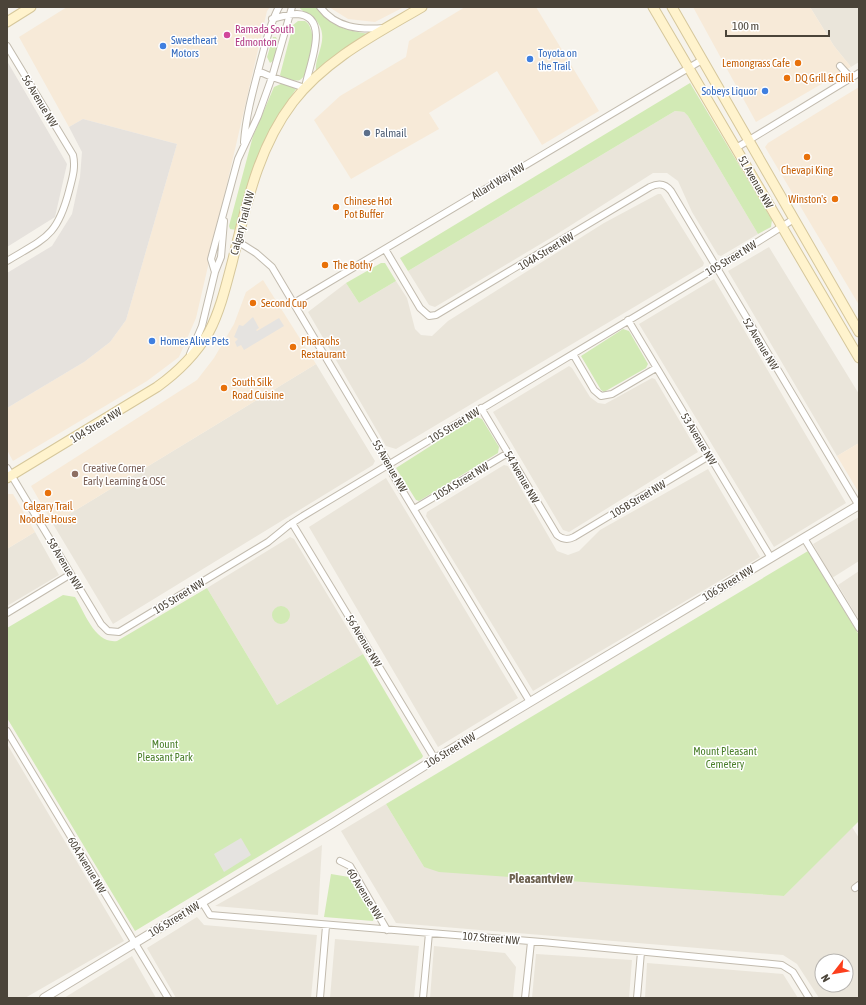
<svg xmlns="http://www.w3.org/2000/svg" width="866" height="1005" font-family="'Asap Condensed',sans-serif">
	<rect width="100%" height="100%" fill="#f6f3ec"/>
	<path fill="#eae5da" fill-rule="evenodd" d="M810,7H859V62L851,67L834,46Z
		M675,111L684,112L688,116L758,234L721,256L718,255L692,212L678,181L667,173H653L554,236L435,307L429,305L408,271Z
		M658,194H661L704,263L703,266L396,449L386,446L308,312L346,283L359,303L396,281L407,298L415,329L421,335L432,336L448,321L604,223Z
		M769,247L859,394V443L837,456L728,271Z
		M714,279L846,503L774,547L639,324Z
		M316,364L375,461L373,465L113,624L53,524Z
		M569,366L572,368L590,397L598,403L605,404L652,378L655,379L698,452L569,532L563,530L493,412Z
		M504,465L508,466L557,551L568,555L579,551L600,530L708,469L760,557L533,691L426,516L427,512Z
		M386,478L518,698L438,747L309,527Z
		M859,517V561L832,578L813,544Z
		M35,532L59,575L7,606V549Z
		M290,537L294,539L363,654L277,705L207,588Z
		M859,571V620L838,585Z
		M7,744L124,941L25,998H7Z
		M386,804L424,867L784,896L852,827L859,838V998H819L797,964L783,955L396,923L341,831ZM822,961H846V985H822Z
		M322,845L318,915L215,906Z
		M197,917L204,925L317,935L311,998H176L147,948Z
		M335,939L419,946L414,998H330Z
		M434,946L505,953L516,967L513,998H430Z
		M536,954L632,960L629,998H532Z
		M132,956L156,998H64Z
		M647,963L783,974L798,998H645Z"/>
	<path fill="#f7ead8" d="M67,7H270L267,11L196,318L179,357L147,381L13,461L7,450V408L84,362L110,342L126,320L177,144L83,119L69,127L19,37Z
		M329,7H404L375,22L348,19Z
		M465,7H536L599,111L542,145L497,71L429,113L439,129L351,179L314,120L340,96L406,57L409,41Z
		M693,7H810L834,46L851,67L756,122Z
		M859,87V305L765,147L768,143Z
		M263,280L316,364L53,524L31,486L197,380L214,358L234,324L246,292Z
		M859,443V493L837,456Z
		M7,494H13L35,532L7,549Z"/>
	<path fill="#e6e2dd" d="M7,61L67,164L55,217L7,247Z
		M83,119L177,144L126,320L110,342L84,362L7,408V273L52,246L72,214L80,177L82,152L69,127Z"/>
	<path fill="#d2eab5" d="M299,7H316C333,28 343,29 368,34L316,71C314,55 331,39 316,20C311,14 303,13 299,7Z
		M298,21H305C319,29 312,74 300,80C295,82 287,78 282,77L280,75L293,25Z
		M273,37H276L279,44L273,61L270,63L267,57Z
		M283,83L296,89L276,119L237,230L230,229L229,226L253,136L274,87Z
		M690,83L772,220L771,227L758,234L688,116L684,112L675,111L408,271L400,258Z
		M381,263H385L396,281L359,303L346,283Z
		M623,329L629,331L648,364L646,368L604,392L601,390L581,356Z
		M476,417L482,419L499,447L498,453L419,501L416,500L396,468Z
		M808,551L859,635V821L784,896L439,872L424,867L386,804Z
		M207,588L277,705L363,654L423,756L422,758L135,931L7,718V628L63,595L75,597C85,613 95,644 117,641Z
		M272 615a9 9 0 1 1 18 0a9 9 0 1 1-18 0Z
		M331,874L349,877L374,917L373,921L324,917Z"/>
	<path fill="#e5e3e0" d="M253,317L259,328L256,330L257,331L279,318L284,326L244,350L241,345L237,347L235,342L238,339L234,337L239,325L243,326Z
		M241,838L251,855L224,872L214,854Z"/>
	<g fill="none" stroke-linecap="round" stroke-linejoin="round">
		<g stroke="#c2bbae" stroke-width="8">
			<path id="minor" d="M320,7C336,28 359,30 384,28
				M7,46L73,155C76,168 72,179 69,191C57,237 45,238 7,261
				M840,66L851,78
				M258,71L272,77L305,88C307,70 333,16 297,14C289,14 280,17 272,19
				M244,142C246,114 254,87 261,60C266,42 270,23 279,7
				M736,148L859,73
				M237,241L256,253L272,267L389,464L393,475L530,702
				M385,249L420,308L429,316L436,315L650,187C658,183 665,183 671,191L859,506
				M215,272L211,259L238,159L258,116L272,77L292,7
				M294,303L702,60
				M628,320L771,558
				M190,354L202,326L215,272L221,257L224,221
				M573,354L594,390L601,396L612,394L656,368
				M481,408L557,535C563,540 568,540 574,537L709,456
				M7,468L101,624L108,631L119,632L268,542L289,525L303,516L716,268L794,219
				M414,509L508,453
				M292,523L435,759
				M804,538L859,628
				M7,613L71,574
				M7,731L168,998
				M340,861L350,866L387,930
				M855,888L859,885
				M202,902L210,915L542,942L782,965L793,972L809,998
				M320,998L326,926
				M423,998L429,933
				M525,998L531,942
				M637,998L641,952"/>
		</g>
		<g stroke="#c2bbae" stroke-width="10">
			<path id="tertiary" d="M44,998L333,823L435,759L859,505"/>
		</g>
		<g stroke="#d6c79b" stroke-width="11">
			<path id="secondary" d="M653,7L859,358
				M672,7L859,332
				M7,22L31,7
				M7,478L157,387C178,372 196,354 209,332C220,311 226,286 232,263C246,207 257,149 293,102C326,59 376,34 422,7"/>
		</g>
		<use href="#minor" stroke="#fff" stroke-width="6"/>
		<use href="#tertiary" stroke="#fff" stroke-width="8"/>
		<use href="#secondary" stroke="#fff3cd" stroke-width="9"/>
	</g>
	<circle fill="#d1479c" stroke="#fff" stroke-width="1.5" cx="227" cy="35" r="4"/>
	<g fill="#3f7fe0" stroke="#fff" stroke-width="1.5">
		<circle cx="163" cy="46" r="4"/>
		<circle cx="530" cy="59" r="4"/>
		<circle cx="765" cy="91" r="4"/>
		<circle cx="152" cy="341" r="4"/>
	</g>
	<g fill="#e8710a" stroke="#fff" stroke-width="1.5">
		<circle cx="798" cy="63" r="4"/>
		<circle cx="787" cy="78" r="4"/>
		<circle cx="807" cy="157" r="4"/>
		<circle cx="835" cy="199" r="4"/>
		<circle cx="336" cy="207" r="4"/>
		<circle cx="325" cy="265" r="4"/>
		<circle cx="253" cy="303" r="4"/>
		<circle cx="293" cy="347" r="4"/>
		<circle cx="224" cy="388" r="4"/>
		<circle cx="48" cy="493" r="4"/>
	</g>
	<circle fill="#5c6f8a" stroke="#fff" stroke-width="1.5" cx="367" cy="133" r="4"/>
	<circle fill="#8d6e63" stroke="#fff" stroke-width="1.5" cx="75" cy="474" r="4"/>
	<g text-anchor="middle" stroke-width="3" stroke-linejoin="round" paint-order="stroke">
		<g font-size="11" fill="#b23c85" stroke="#fff" text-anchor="start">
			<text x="235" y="33">Ramada South<tspan x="235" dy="13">Edmonton</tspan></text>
		</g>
		<g font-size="11" fill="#366cbe" stroke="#fff" text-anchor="start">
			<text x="171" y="44">Sweetheart<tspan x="171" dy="13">Motors</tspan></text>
			<text x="538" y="57">Toyota on<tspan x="538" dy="13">the Trail</tspan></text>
			<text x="757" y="95" text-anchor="end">Sobeys Liquor</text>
			<text x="160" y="345">Homes Alive Pets</text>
		</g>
		<g font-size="11" fill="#c56008" stroke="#fff" text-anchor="start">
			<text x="790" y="67" text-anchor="end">Lemongrass Cafe</text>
			<text x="795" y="82">DQ Grill &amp; Chill</text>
			<text x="807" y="174" text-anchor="middle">Chevapi King</text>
			<text x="827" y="203" text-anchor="end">Winston's</text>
			<text x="344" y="205">Chinese Hot<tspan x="344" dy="13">Pot Buffer</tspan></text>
			<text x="333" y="269">The Bothy</text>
			<text x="261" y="307">Second Cup</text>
			<text x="301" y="345">Pharaohs<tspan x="301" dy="13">Restaurant</tspan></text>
			<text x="232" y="386">South Silk<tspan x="232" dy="13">Road Cuisine</tspan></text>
			<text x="48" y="510" text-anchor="middle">Calgary Trail<tspan x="48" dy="13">Noodle House</tspan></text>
		</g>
		<g font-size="11" fill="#4b4439" stroke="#fff">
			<text transform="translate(40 101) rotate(59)" y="4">56 Avenue NW</text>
			<text transform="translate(498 181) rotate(-31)" y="4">Allard Way NW</text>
			<text transform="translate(756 182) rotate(60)" y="4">51 Avenue NW</text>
			<text transform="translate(242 223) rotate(-75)" y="4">Calgary Trail NW</text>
			<text transform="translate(546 251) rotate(-31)" y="4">104A Street NW</text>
			<text transform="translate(731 258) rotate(-31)" y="4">105 Street NW</text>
			<text transform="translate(761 344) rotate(59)" y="4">52 Avenue NW</text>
			<text transform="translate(96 425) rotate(-31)" y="4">104 Street NW</text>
			<text transform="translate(454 425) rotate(-31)" y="4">105 Street NW</text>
			<text transform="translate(699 439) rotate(59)" y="4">53 Avenue NW</text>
			<text transform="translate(390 466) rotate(60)" y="4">55 Avenue NW</text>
			<text transform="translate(522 477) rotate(60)" y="4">54 Avenue NW</text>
			<text transform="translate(461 481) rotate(-31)" y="4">105A Street NW</text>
			<text transform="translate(638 499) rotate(-31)" y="4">105B Street NW</text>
			<text transform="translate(65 564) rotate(59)" y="4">58 Avenue NW</text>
			<text transform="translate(728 583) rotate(-31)" y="4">106 Street NW</text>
			<text transform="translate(179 596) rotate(-31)" y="4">105 Street NW</text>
			<text transform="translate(364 641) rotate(59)" y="4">56 Avenue NW</text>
			<text transform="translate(450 750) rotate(-31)" y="4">106 Street NW</text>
			<text transform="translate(87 865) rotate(59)" y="4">60A Avenue NW</text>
			<text transform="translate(365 894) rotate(58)" y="4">60 Avenue NW</text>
			<text transform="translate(174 919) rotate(-31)" y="4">106 Street NW</text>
			<text transform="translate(491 938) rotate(5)" y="4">107 Street NW</text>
		</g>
		<g font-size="11" fill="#4e5e75" stroke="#fff" text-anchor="start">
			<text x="375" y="137">Palmail</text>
		</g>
		<g font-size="11" fill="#785e54" stroke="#fff" text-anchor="start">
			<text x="83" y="472">Creative Corner<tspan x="83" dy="13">Early Learning &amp; OSC</tspan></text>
		</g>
		<g font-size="11" fill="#4a7f2a" stroke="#fff">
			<text x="165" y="748">Mount<tspan x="165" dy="13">Pleasant Park</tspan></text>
			<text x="725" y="755">Mount Pleasant<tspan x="725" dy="13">Cemetery</tspan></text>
		</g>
		<g font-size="13" font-weight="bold" fill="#6e6250" stroke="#fff">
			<text x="541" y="883">Pleasantview</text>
		</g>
	</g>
	<rect width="866" height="1005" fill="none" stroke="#4b4439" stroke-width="16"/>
	<g transform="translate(834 973) rotate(239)"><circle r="19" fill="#ffffff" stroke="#b7b4b0"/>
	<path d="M0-3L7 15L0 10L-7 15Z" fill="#fc3f1d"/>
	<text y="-6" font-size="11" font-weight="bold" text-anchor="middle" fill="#4b4439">N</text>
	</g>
	<path d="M726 30v6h103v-6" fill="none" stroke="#4b4439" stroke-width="2"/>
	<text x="732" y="30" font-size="12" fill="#4b4439" stroke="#ffffff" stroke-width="3" paint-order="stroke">100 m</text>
</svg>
